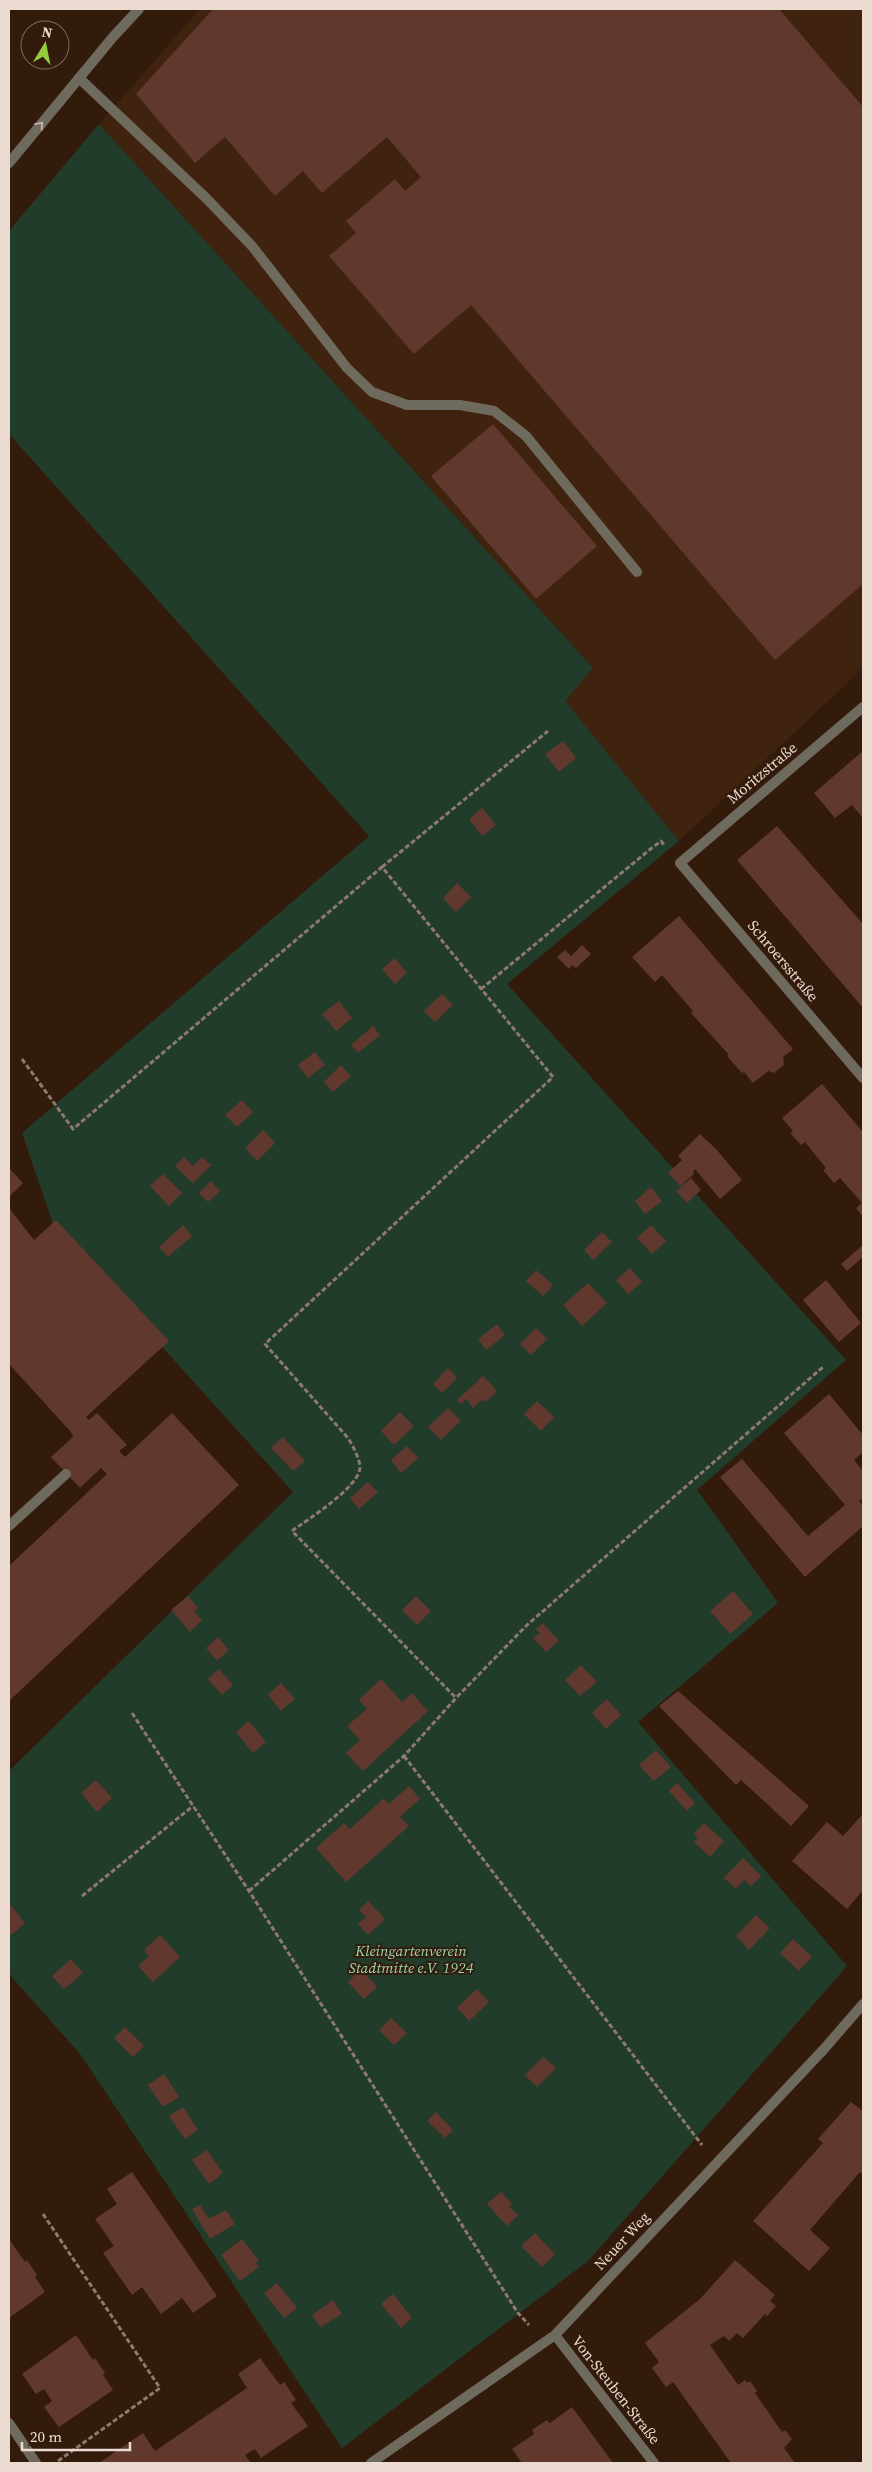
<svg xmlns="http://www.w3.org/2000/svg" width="872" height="2472" font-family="'Source Serif 4',serif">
	<rect width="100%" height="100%" fill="#331b0c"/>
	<path fill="#40230f" d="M200,9H863V668L679,841L564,701L593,668L99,124Z"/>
	<path fill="#223c2c" d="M99,124L593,668L565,701L679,841L507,984L846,1360L697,1490L778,1603L638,1722L847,1966L588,2261L342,2448L81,2055L9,1974V1771L293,1492L54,1227L22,1133L369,836L9,434V231Z"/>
	<path fill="#60382e" d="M213,9H779L863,107V584L775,660L471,305L414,354L329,256L356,233L346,221L395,179L405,191L421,177L387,137L322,193L303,171L275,196L225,137L195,163L136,94Z
		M493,424L597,546L536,599L431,476Z
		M563,741L576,758L559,772L545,754Z
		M863,751V818L852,805L835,818L814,793Z
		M482,808L496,825L482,836L469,819Z
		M777,826L863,924V1008L737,860Z
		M457,883L471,897L456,912L443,898Z
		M679,916L793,1049L783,1057L784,1065L774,1073L768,1071L753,1083L744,1072L742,1073L727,1056L729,1055L691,1013L693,1011L662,975L655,982L632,957Z
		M582,945L591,954L576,968L572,965L569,969L557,957L565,950L571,956Z
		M395,958L407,973L395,984L382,969Z
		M442,994L453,1005L435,1022L424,1011Z
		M339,1001L352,1018L336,1031L322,1014Z
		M373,1026L380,1035L358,1053L351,1045Z
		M315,1052L325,1065L308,1078L298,1065Z
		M341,1065L351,1076L333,1092L324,1082Z
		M822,1084L863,1132V1217L856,1208L862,1203L840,1178L834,1183L823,1170L826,1168L805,1142L801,1145L790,1133L793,1131L782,1118Z
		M242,1100L253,1112L237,1127L225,1115Z
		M263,1130L275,1143L257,1161L245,1148Z
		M700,1134L716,1149L742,1180L720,1199L695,1169L693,1172L694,1174L680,1186L668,1173L682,1160L678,1156Z
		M184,1157L193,1166L202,1157L211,1165L193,1183L175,1166Z
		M9,1168L23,1183L9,1197Z
		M163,1174L182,1193L169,1206L150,1186Z
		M691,1178L701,1190L687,1203L676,1191Z
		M211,1181L220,1191L208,1202L199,1193Z
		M651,1187L662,1201L645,1214L635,1201Z
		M9,1208L34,1240L56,1220L169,1341L86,1417L89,1420L97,1413L127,1445L119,1451L125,1457L172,1413L239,1485L9,1701V1566L107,1474L101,1468L80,1488L51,1457L73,1437L71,1432L9,1364Z
		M183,1225L192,1236L168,1257L159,1247Z
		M651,1225L666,1241L652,1254L637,1238Z
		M602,1232L612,1242L593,1260L584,1250Z
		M863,1245V1257L847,1271L841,1264Z
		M630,1268L642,1282L628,1294L616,1280Z
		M536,1270L553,1285L543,1296L526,1281Z
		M826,1280L861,1323L839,1342L803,1300Z
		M588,1283L607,1303L582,1326L563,1305Z
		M497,1324L505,1335L486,1350L478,1339Z
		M536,1328L547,1339L531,1355L520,1344Z
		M448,1368L457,1378L442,1393L433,1384Z
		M483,1376L497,1391L486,1402L483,1399L473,1408L466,1399L461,1404L457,1400Z
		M829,1394L863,1435V1452L854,1460L863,1471V1498L859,1501L863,1506V1526L805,1577L720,1477L742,1459L808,1536L845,1505L784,1433Z
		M537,1401L554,1417L541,1431L524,1414Z
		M448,1408L461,1421L441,1440L428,1427Z
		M400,1412L414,1426L394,1445L381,1431Z
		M283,1437L305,1461L293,1471L271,1448Z
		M407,1446L418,1458L401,1473L391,1460Z
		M368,1482L378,1492L359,1509L350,1498Z
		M733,1591L753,1614L730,1634L710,1611Z
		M188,1596L198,1608L194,1611L202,1620L190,1632L171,1610Z
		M416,1596L431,1611L417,1625L402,1610Z
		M543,1623L559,1641L546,1652L533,1638L540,1633L536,1629Z
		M218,1637L229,1650L217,1661L206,1648Z
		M581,1665L597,1682L580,1696L565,1680Z
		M219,1669L233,1685L222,1695L208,1679Z
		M381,1679L402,1702L412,1693L428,1711L363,1771L346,1753L360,1740L347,1726L367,1709L359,1700Z
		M281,1683L295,1699L281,1711L268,1695Z
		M678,1691L809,1806L791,1826L741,1780L736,1785L659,1706Z
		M607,1699L621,1715L606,1729L592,1713Z
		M249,1721L266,1742L253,1753L236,1732Z
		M656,1750L671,1767L654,1781L639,1765Z
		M96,1780L112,1798L97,1812L81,1793Z
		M677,1783L695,1803L687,1811L669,1791Z
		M409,1786L420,1799L400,1817L409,1826L346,1882L316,1848L344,1823L350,1829L384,1798L389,1804Z
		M863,1814V1890L847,1909L792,1861L827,1822L843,1836Z
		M704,1823L724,1841L710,1857L694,1842L698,1837L694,1834Z
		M743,1858L761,1876L751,1886L744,1880L736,1889L724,1878Z
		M368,1901L385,1919L368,1935L358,1924L366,1917L359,1910Z
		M9,1903L25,1923L11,1935L9,1933Z
		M756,1915L770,1928L749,1950L736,1936Z
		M160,1935L180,1957L153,1982L138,1966L149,1956L144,1950Z
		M793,1939L812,1957L799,1971L780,1953Z
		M71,1959L83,1973L64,1989L52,1976Z
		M361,1969L377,1987L364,1999L348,1982Z
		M477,1989L489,2002L469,2021L457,2008Z
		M391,2018L407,2033L394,2045L379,2030Z
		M125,2027L144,2046L133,2057L114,2038Z
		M543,2057L556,2068L537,2087L525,2075Z
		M164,2074L179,2097L163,2107L148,2085Z
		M851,2102L863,2111V2174L860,2172L810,2230L830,2248L809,2271L753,2221L823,2143L818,2139Z
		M183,2107L198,2130L185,2139L169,2116Z
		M436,2112L453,2130L445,2138L427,2121Z
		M207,2150L223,2173L209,2184L192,2160Z
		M132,2172L217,2296L193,2313L182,2298L161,2314L142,2287L132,2295L103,2253L114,2246L95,2219L117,2204L107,2189Z
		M501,2192L512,2204L509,2206L518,2215L507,2226L487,2204Z
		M200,2205L209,2219L226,2210L235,2224L210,2239L192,2209Z
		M535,2233L555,2254L542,2267L521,2246Z
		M9,2239L25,2262L27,2260L37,2275L35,2277L45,2292L9,2318Z
		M242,2239L259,2261L256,2263L259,2267L240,2281L221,2255Z
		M735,2260L775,2295L770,2301L776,2306L767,2316L765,2314L743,2338L737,2333L729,2341L724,2336L710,2345L738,2385L745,2380L747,2383L750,2381L757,2391L755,2393L782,2432L785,2430L792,2439L784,2448L795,2463H731L673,2382L666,2387L652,2368L659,2362L645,2343L700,2299Z
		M277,2283L297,2308L284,2318L264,2293Z
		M393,2294L412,2318L401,2328L381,2304Z
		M333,2300L342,2314L320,2327L312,2315Z
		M76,2335L93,2360L95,2358L105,2373L103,2375L113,2390L59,2427L44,2407L52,2401L44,2389L36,2394L22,2374Z
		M260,2358L280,2385L284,2382L296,2400L291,2403L308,2426L261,2458L255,2449L245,2455L251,2463H99L143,2433L155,2451L247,2388L238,2374Z
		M572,2407L613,2463H522L512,2449L534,2434L532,2430L547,2420L550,2423Z"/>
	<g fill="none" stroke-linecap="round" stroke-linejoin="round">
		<path stroke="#8e796d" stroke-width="3" stroke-dasharray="5 2.5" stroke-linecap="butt" d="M382,867L548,731
			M481,989L648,851L661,841L665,846
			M22,1059L73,1129L382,867L553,1077L265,1344L348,1438C353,1446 359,1457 360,1467C360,1487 308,1519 292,1531L456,1698
			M132,1713L249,1891L518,2313L529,2325
			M404,1756L702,2145
			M249,1891L404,1756L456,1698L527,1625L823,1367
			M82,1896L193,1806
			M43,2214L160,2388L58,2461"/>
		<path stroke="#6f6a5e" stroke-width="10" d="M79,78L206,198L252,246L347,368L372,392L407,405H460L494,411L526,436L637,572
			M9,1526L66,1474"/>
		<path stroke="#6f6a5e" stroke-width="10" d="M9,163L113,37L139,9
			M863,707L680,863L863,1078
			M555,2335L654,2463
			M9,2423L36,2463
			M371,2463L555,2335L824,2049L863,2004"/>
	</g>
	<defs><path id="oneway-chevron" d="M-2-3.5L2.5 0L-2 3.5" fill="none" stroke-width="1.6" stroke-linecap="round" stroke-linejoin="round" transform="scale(1.25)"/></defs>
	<use stroke="#c0b3a9" href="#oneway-chevron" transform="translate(40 125) rotate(-50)"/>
	<g text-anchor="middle" stroke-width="4" stroke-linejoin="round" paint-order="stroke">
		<g font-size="15" fill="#ebdbd1" stroke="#331b0c">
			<text transform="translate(762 773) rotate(-40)" y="5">Moritzstraße</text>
			<text transform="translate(783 961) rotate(50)" y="5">Schroersstraße</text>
			<text transform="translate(622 2241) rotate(-47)" y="5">Neuer Weg</text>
			<text transform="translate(616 2390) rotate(52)" y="5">Von-Steuben-Straße</text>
		</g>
		<g font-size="15" font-style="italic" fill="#96d9b0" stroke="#331b0c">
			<text x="411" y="1956">Kleingartenverein<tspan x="411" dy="17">Stadtmitte e.V. 1924</tspan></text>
		</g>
	</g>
	<rect width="872" height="2472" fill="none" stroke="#ebdbd1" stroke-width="20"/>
	<g transform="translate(45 45) rotate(10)"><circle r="24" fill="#331b0c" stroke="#7d685b"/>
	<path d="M0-4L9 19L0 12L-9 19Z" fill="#93cc3d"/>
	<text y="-8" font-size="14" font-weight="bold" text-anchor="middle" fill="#ebdbd1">N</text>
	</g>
	<path d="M22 2442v8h108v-8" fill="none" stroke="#ebdbd1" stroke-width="2.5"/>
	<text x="30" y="2442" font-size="15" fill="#ebdbd1" stroke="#331b0c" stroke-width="4" paint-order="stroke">20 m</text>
</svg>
